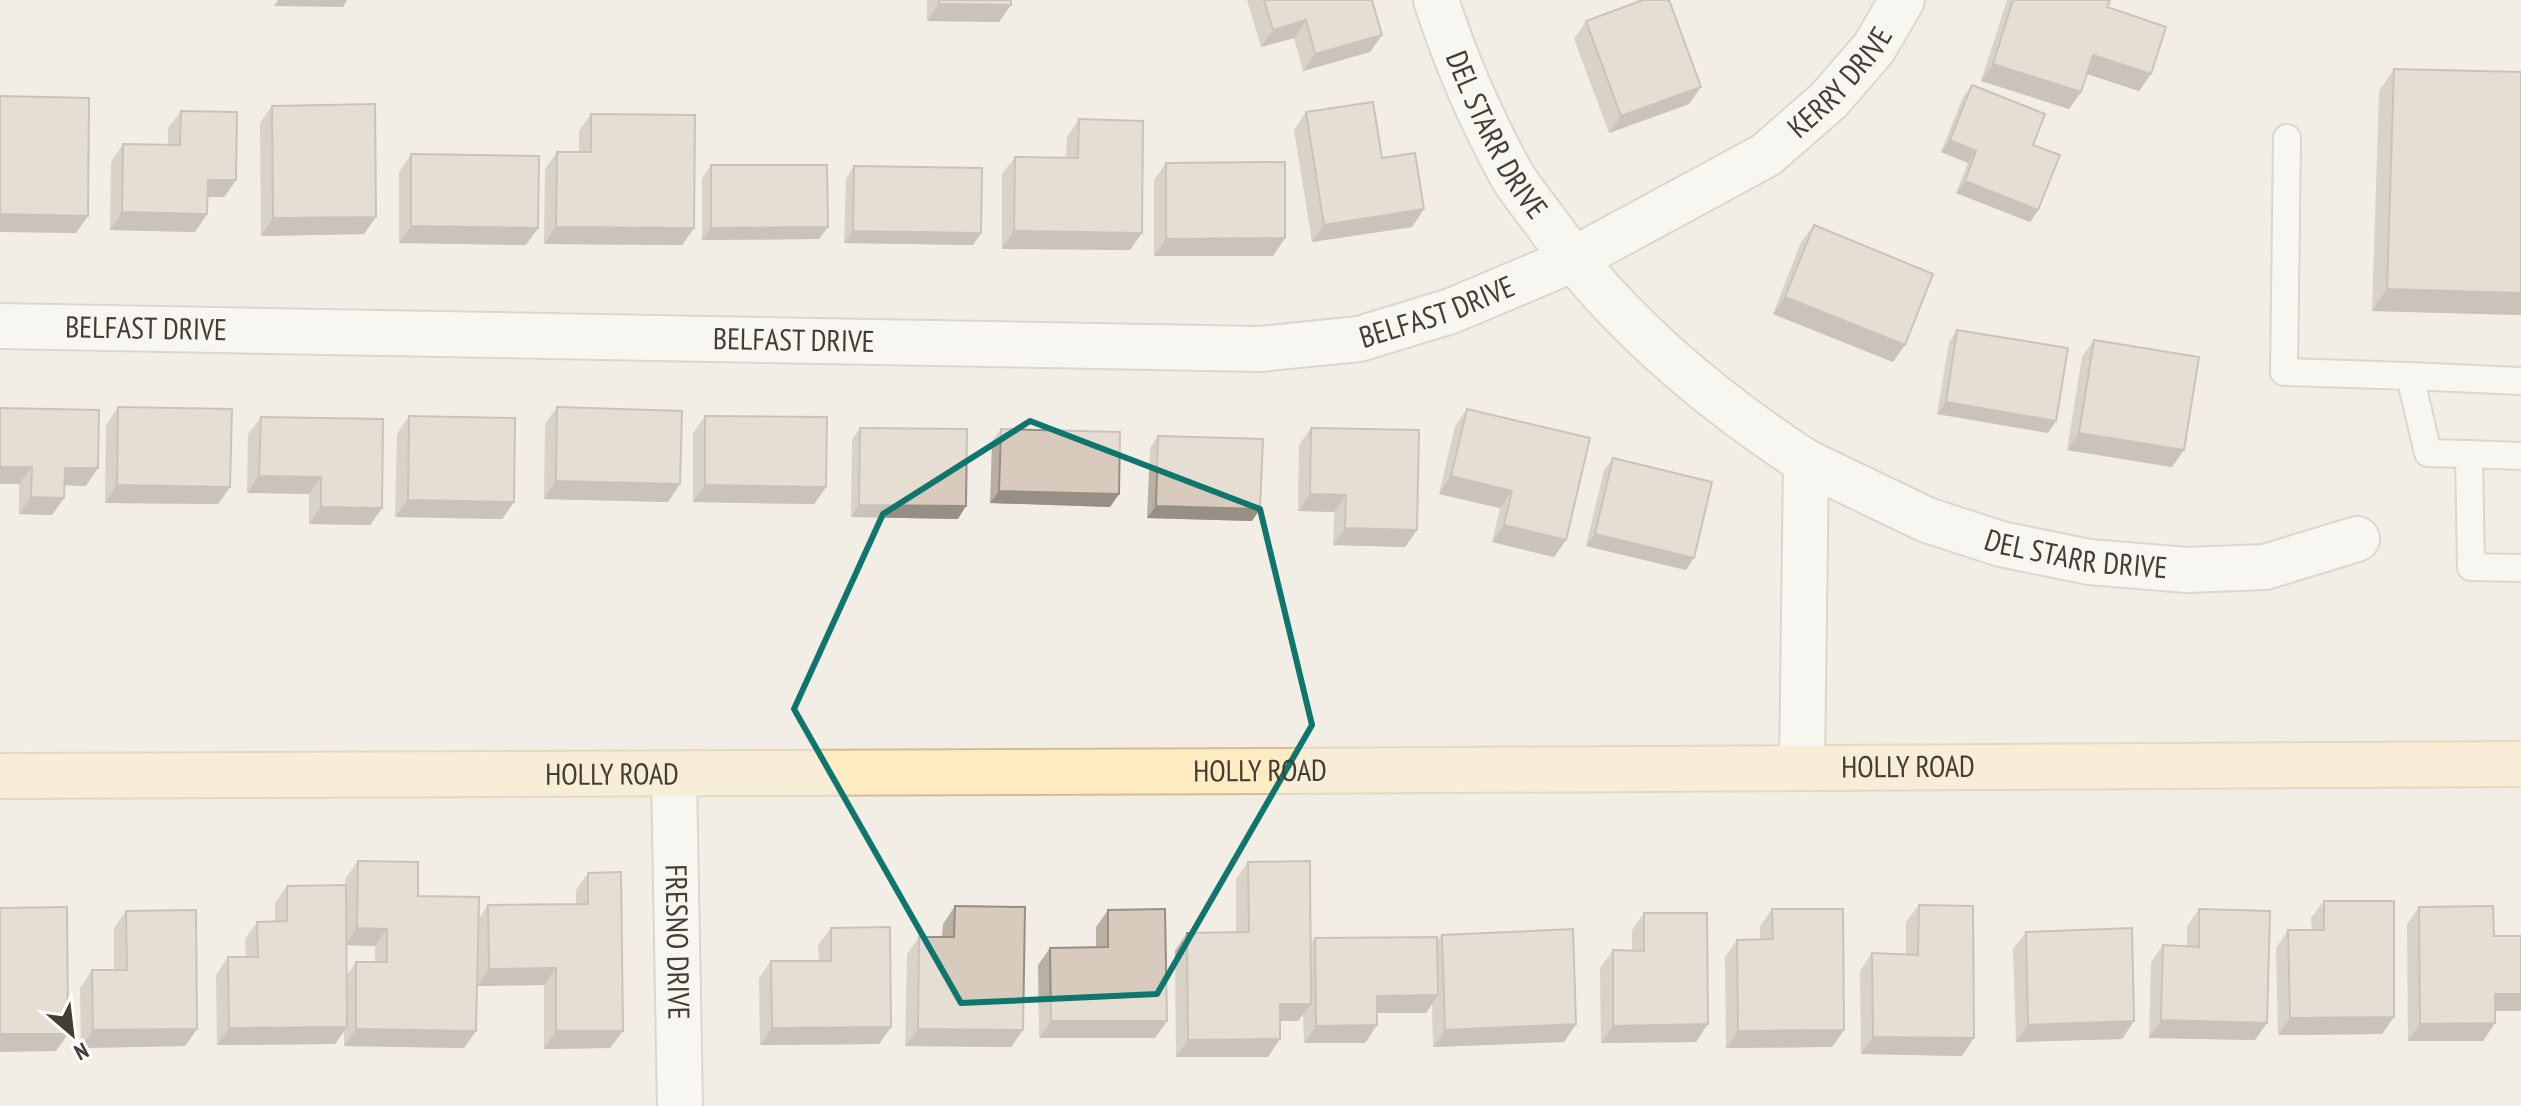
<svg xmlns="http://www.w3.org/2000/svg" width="2521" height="1106" font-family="'PT Sans Narrow',sans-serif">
	<rect width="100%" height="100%" fill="#f3eee5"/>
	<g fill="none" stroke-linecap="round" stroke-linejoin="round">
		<g stroke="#c1b8aa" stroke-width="30">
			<path id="service" d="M2287,138L2284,372L2410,376
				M2521,381L2410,376L2428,453L2469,454L2471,567L2521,568
				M2469,454L2521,456"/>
		</g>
		<g stroke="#c1b8aa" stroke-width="48">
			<g id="minor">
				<path id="s1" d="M0,326L1260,349L1359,339L1451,311L1572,260L1766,155L1829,100L1874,48L1902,0"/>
				<path id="s2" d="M1806,462L1927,520L2001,544L2089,562L2187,570L2265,567L2357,539"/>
				<path id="s3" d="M674,776L680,1106"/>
			</g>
		</g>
		<g stroke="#c1b8aa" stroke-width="48">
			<g id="tertiary">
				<path id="s4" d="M1436,0C1455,59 1481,119 1511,174C1521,191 1535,207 1547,224C1616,321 1706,397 1806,462L1802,767"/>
			</g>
		</g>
		<g stroke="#d4be94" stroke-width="48">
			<g id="secondary">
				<path id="s5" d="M0,776C840,776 1681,767 2521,764"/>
			</g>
		</g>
		<use href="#service" stroke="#fff" stroke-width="26"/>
		<use href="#minor" stroke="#fff" stroke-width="44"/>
		<use href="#tertiary" stroke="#fff" stroke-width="44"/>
		<use href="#secondary" stroke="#ffecc3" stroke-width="44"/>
	</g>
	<path fill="#baafa3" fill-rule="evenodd" d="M927,0H1011L999,22L927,21Z
		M1247,0H1372L1382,35L1370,52L1303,71L1294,38L1261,47Z
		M2007,0H2110L2107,7L2151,74L2139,91L2087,74L2081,92L2069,109L1981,81Z
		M1586,21L1689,104L1609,133L1574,39Z
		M2394,69L2521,315L2372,311L2379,91Z
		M1972,85L2033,145L2038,210L2030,222L1956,193L1968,163L1941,152L1963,97Z
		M272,106L364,234L261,236L260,123Z
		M181,111L236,180L224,197H207V214L195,232L110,230L111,162L123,144L168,145V128Z
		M1306,112L1382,158L1424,209L1412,227L1312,242L1294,130Z
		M591,114L694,228L682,245L544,244L545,169L557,152H579V131Z
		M1079,119L1130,250L1002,249V174L1015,157L1066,158L1067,137Z
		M411,154L526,245L399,243V172Z
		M1166,163L1273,256H1154V180Z
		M711,165L819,239L702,240V178Z
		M854,166L981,233L973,245L844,243L846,179Z
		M1814,225L1893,362L1773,314L1801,242Z
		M1957,330L2056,421L2048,433L1937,414L1949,342Z
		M2094,340L2172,467L2067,450L2082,357Z
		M118,407L230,487L218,504L105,503L106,425Z
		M557,407L680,484L668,502L544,499L545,424Z
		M0,408L86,486L65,485L52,515L19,514V484Z
		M1467,409L1554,557L1492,542L1500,508L1439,494L1455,426Z
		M409,416L514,502L502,519L395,517L397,434Z
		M705,416L826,487L814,504L693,502V433Z
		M261,417L382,508L370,525L309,524V494L247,493L248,434Z
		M860,428L958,519L851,517L852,440Z
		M1311,428L1417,530L1405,547L1333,545L1334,512L1298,511L1299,445Z
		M1001,429L1119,494L1110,507L990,503L992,441Z
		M1158,436L1252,521L1147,518L1150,448Z
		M1613,458L1686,570L1586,546L1604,470Z
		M358,861L418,896L478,920L488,905H576V890L588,873L610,1048L544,1049V985L477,986L476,1031L464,1048L344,1046V1031L335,1044L217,1045L216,975L228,957H246L245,939L257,922L275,921V903L287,886L345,885L346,878ZM346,945L375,946V962H356L346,976Z
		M1248,862L1310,944L1315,938L1437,941L1442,935L1576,1024L1564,1042L1433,1047L1432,1004L1426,1013H1377V1025L1365,1043H1304L1303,1014L1298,1021H1280L1268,1057H1176L1175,951L1187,933H1236V879Z
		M2324,901L2394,1017L2382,1034L2278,1035L2276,948L2288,930H2312L2311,918Z
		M1919,905L1962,1056L1861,1054L1860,971L1872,953L1906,954V922Z
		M955,906L1023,1030L1011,1047L905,1046L907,954L919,937H942L943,924Z
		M2419,907L2494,936L2520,1011H2495L2483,1041H2408L2407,924Z
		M1772,909L1844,1030L1832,1047L1726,1048L1725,957L1737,940H1760V926Z
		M2199,909L2255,1040L2149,1038L2151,962L2163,945L2187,946V926Z
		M1108,910L1167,1021L1155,1038H1039L1038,965L1050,948L1096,947V927Z
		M126,911L197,1029L185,1046L81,1048L80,988L92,970H114V928Z
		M1644,913L1696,1042L1601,1043L1600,968L1613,950L1632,951V930Z
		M831,928L891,1027L879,1044L760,1045L759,978L771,961H819L818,945Z
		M2026,932L2134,1021L2122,1039L2016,1042L2013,949Z"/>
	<path fill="#978e84" d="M278,0H347L343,7L274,6Z
		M939,4L1011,5L999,22L927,21Z
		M1306,20L1294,38L1261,47L1273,30Z
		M1382,35L1370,52L1303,71L1315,54Z
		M2093,55L2151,74L2139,91L2081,72Z
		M1993,64L2081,92L2069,109L1981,81Z
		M1701,87L1689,104L1609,133L1621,116Z
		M1950,140L1976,151L1968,163L1941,152Z
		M208,180H236L224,197H196Z
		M1965,181L2038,210L2030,222L1956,193Z
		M1424,209L1412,227L1312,242L1324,225Z
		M122,212L207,214L195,232L110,230Z
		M0,214L88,216L76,233L0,232Z
		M376,217L364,234L261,236L273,218Z
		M411,226L538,228L526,245L399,243Z
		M556,227L694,228L682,245L544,244Z
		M828,227L819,239L702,240L711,228Z
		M853,231L981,233L973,245L844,243Z
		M1014,231L1142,233L1130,250L1002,249Z
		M1285,238L1273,256H1154L1166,239Z
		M2387,289L2521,293V315L2372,311Z
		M1785,297L1905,345L1893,362L1773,314Z
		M1946,402L2056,421L2048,433L1937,414Z
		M2079,433L2184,450L2172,467L2067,450Z
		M0,467H32L19,484H0Z
		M65,468H98L86,486L53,485Z
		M259,476L321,477L309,494L247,493Z
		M1451,476L1512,491L1500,508L1439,494Z
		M556,481L680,484L668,502L544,499Z
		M117,485L230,487L218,504L105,503Z
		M705,485L826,487L814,504L693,502Z
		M999,491L1119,494L1110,507L990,503Z
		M1310,494L1346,495L1334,512L1298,511Z
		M31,497L64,498L52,515L19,514Z
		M408,500L514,502L502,519L395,517Z
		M859,505L966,506L958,519L851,517Z
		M1156,506L1260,509L1252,521L1147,518Z
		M321,507L382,508L370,525L309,524Z
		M1504,525L1566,540L1554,557L1492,542Z
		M1345,528L1417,530L1405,547L1333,545Z
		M1595,534L1694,558L1686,570L1586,546Z
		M357,928L387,929L375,946L345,945Z
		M556,968L544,985L477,986L489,969Z
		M2495,994H2521V1010L2520,1011H2483Z
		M1438,995L1426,1013H1365L1377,996Z
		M1280,1004H1311L1298,1021H1268Z
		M2394,1017L2382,1034L2278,1035L2290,1018Z
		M2161,1020L2267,1023L2255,1040L2149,1038Z
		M1051,1021H1167L1155,1038H1039Z
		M2134,1021L2122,1039L2016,1042L2028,1025Z
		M2495,1023L2483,1041H2408L2420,1024Z
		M1576,1024L1564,1042L1433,1047L1445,1030Z
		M1708,1024L1696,1042L1601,1043L1613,1026Z
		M1377,1025L1365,1043H1304L1316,1026Z
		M347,1027L335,1044L217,1045L229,1028Z
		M891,1027L879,1044L760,1045L772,1028Z
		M197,1029L185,1046L81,1048L93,1030Z
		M356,1029L476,1031L464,1048L344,1046Z
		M918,1029L1023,1030L1011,1047L905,1046Z
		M1844,1030L1832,1047L1726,1048L1738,1031Z
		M556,1031H623L610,1048L544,1049Z
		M0,1034H68L56,1051L0,1052Z
		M1873,1037L1974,1038L1962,1056L1861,1054Z
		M1280,1039L1268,1057H1176L1188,1040Z"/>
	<path fill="#d8cbbd" stroke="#978e84" stroke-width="2" d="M939,0H1011V5L939,4Z
		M1264,0H1372L1382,35L1315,54L1306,20L1273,30Z
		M1643,0H1669L1701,87L1621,116L1586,21Z
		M2013,0H2110L2107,7L2166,27L2151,74L2093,55L2081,92L1993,64Z
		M2394,69L2521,72V293L2387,289Z
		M1972,85L2045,114L2033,145L2060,155L2038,210L1965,181L1976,151L1950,140Z
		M0,96L89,98L88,216L0,214Z
		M1373,102L1382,158L1415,153L1424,209L1324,225L1306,112Z
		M375,104L376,217L273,218L272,106Z
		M181,111L237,112L236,180H208L207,214L122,212L123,144L180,145Z
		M591,114L695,115L694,228L556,227L557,152H591Z
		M1079,119L1143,121L1142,233L1014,231L1015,157L1078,158Z
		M411,154L539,156L538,228L411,226Z
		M1285,162V238L1166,239V163Z
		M711,165H827L828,227L711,228Z
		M854,166L982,168L981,233L853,231Z
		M1814,225L1933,274L1905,345L1785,297Z
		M1957,330L2068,348L2056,421L1946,402Z
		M2094,340L2199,357L2184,450L2079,433Z
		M118,407L232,409L230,487L117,485Z
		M557,407L682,411L680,484L556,481Z
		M0,408L99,410L98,468H65L64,498L31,497L32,467H0Z
		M1467,409L1590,438L1566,540L1504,525L1512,491L1451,476Z
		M409,416L515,418L514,502L408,500Z
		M705,416L827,417L826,487L705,485Z
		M261,417L383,419L382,508L321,507V477L259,476Z
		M860,428L967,429L966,506L859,505Z
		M1311,428L1419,430L1417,530L1345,528L1346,495L1310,494Z
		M1001,429L1120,432L1119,494L999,491Z
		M1158,436L1263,439L1260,509L1156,506Z
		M1613,458L1712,482L1694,558L1595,534Z
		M358,861L418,862V896L479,897L476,1031L356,1029V962H387V929L357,928Z
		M1310,861L1311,1004H1280V1039L1188,1040L1187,933L1249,932L1248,862Z
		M621,872L623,1031H556V968L489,969L488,905L588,904V873Z
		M346,885L347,1027L229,1028L228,957H258L257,922L287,921V886Z
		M2324,901H2394V1017L2290,1018L2288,930H2324Z
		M1919,905L1973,906L1974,1038L1873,1037L1872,953L1918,955Z
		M955,906L1025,907L1023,1030L918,1029L919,937H954Z
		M2493,906L2494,936H2521V994H2495V1023L2420,1024L2419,907Z
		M67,907L68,1034H0V908Z
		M1165,909L1167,1021H1051L1050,948L1108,947V910Z
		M1772,909H1843L1844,1030L1738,1031L1737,940L1773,939Z
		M2199,909L2270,911L2267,1023L2161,1020L2163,945L2199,947Z
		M196,910L197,1029L93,1030L92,970H127L126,911Z
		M1644,913H1707L1708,1024L1613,1026V950L1644,951Z
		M890,927L891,1027L772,1028L771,961H831V928Z
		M2132,928L2134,1021L2028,1025L2026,932Z
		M1573,929L1576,1024L1445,1030L1442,935Z
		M1437,937L1438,995L1377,996V1025L1316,1026L1315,938Z"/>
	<path d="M0 0H2521V1106H0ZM1030,421L1260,509L1312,725L1157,994L961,1003L794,709L883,514Z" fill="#f3eee5" fill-opacity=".55" fill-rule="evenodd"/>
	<path fill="none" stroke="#0f766e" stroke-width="6" stroke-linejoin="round" d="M1030,421L1260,509L1312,725L1157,994L961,1003L794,709L883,514Z"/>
	<g text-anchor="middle" stroke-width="7" stroke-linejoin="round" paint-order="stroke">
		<g font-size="30" fill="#453d34" stroke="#fff">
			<text dy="10" stroke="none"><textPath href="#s1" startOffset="1912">KERRY DRIVE</textPath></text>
			<text dy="10" stroke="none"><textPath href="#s4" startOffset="148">DEL STARR DRIVE</textPath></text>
			<text dy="10" stroke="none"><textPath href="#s1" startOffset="1442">BELFAST DRIVE</textPath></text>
			<text dy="10" stroke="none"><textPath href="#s1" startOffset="146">BELFAST DRIVE</textPath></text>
			<text dy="10" stroke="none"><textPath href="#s1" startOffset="794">BELFAST DRIVE</textPath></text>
			<text dy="10" stroke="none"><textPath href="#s2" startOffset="288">DEL STARR DRIVE</textPath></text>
			<text dy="10" stroke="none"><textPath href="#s5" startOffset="1908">HOLLY ROAD</textPath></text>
			<text dy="10" stroke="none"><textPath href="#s5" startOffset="1260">HOLLY ROAD</textPath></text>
			<text dy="10" stroke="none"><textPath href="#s5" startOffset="612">HOLLY ROAD</textPath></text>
			<text dy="10" stroke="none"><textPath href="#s3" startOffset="166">FRESNO DRIVE</textPath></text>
		</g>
	</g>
	<g transform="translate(72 1034) rotate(152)" stroke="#ffffff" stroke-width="6" paint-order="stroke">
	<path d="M0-6L14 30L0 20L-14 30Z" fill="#453d34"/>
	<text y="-12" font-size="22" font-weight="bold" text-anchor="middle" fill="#453d34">N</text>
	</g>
</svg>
